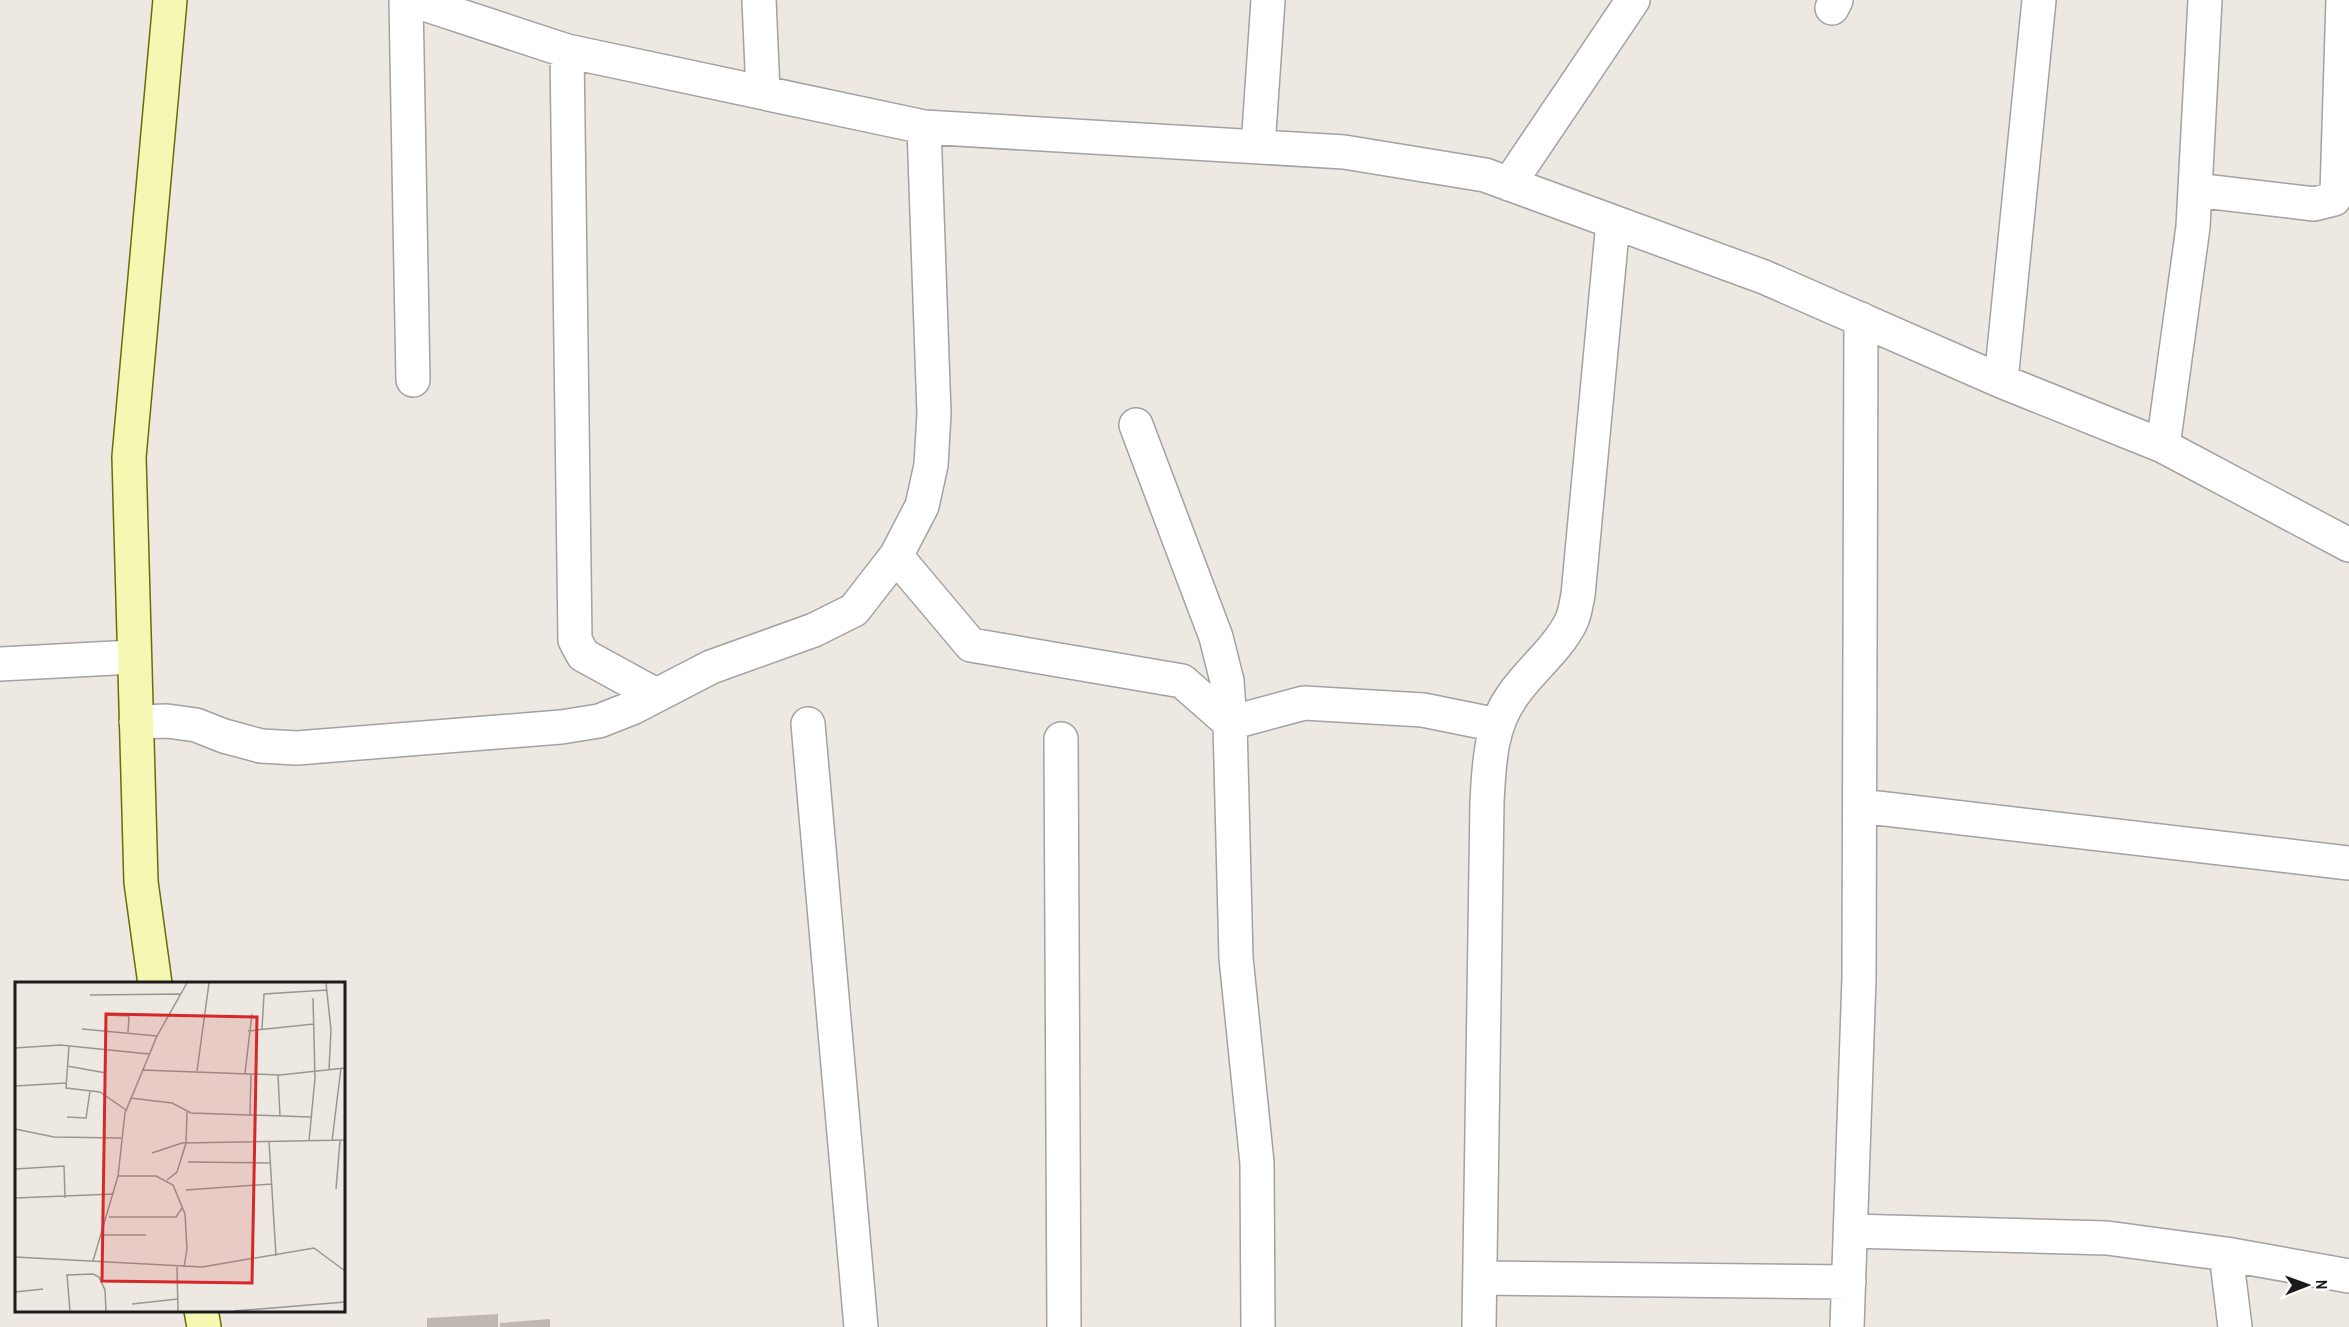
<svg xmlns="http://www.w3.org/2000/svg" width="2349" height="1327" font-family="'Archivo Narrow',sans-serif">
	<rect width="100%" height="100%" fill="#ede8e1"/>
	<path fill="#c1b7b1" d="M498,1314V1327H427V1318Z
		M550,1319V1327H500V1323Z"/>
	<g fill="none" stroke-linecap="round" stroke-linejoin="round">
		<g stroke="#a2a2a2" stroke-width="36">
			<path id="street" d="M406,0L413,380
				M412,0L567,51L924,127L1344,152L1485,175L1764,277L2001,381L2163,446L2349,545
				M759,0L763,92
				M1832,8L1836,0
				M567,51L575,640L583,655L656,695
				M1258,147L1268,0
				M1509,184L1633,0
				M2195,190L2314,204L2334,199L2337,192L2343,0
				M2001,381L2039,0
				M1136,425L1216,637L1227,681L1230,723L1236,958L1257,1163L1258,1327
				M2163,446L2193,227L2205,0
				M896,556L971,645L1182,681L1230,723L1304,703L1423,710L1497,725
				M0,664L133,657
				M136,722L167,721L196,725L224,736L261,746L297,748L561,727L599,721L632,708L711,667L814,630L854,610L896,556L922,506L931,465L934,414L924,127
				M808,724L861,1327
				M1061,739L1064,1327
				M1860,806L2349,863
				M1851,1231L2107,1238L2226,1254L2349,1276
				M2226,1254L2235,1327
				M1480,1278L1849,1282
				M1479,1327L1487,802C1489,765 1490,726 1513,695C1530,670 1557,650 1571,622C1575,614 1576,604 1578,595L1613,222
				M1847,1327L1859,978L1861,319"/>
		</g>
		<g stroke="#686d07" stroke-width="36">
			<path id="secondary" d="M155,984L141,882L129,457L170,0
				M201,1310L204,1327"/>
		</g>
		<use href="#street" stroke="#fff" stroke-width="33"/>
		<use href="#secondary" stroke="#f7f7b4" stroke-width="33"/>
	</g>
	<g transform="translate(15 982)">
		<rect width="330" height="330" fill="#ede8e1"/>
		<path fill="none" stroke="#999692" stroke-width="1.5" d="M311,1L316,48L314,88M75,13L165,12M91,33L114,34L113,50M67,47L142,54M247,47L249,12L312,8M233,49L299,42M54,64L51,106L85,110L111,128M0,66L45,63L134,72M52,84L91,91M127,88L265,93L330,86M182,89L194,1M230,91L237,32M263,93L265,134M0,104L51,101M115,116L157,121L176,131L296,135M235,133L236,92M52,135L71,136L75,109M0,147L39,155L106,156M254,159L261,274M294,159L300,96L298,16M317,159L326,86M137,171L167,161L330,158M173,180L256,181M0,187L49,184L50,216M103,194H141L158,203L170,232L172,267L169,285M152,198L162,190L171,161L172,130M321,207L325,159M171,208L257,202M0,216L99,212M94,235H161L167,226M87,253H131M0,275L187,285L299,266L330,289M78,279L103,194L110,131L142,54L172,1M162,285L163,329M0,310L28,307M117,322L163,317M55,329L52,293L78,292L84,295L90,308L91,329M219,329L330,320"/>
		<path fill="#d62828" fill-opacity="0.15" stroke="#d62828" stroke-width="3" d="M91,32L242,35L237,301L87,299Z"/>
		<rect width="330" height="330" fill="none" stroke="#1b1b1b" stroke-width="3"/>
	</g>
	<g transform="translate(2307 1285) rotate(89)" stroke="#ffffff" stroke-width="4.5" paint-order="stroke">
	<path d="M0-4.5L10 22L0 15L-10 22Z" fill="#1b1b1b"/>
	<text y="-9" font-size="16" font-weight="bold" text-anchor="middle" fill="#1b1b1b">N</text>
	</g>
</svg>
